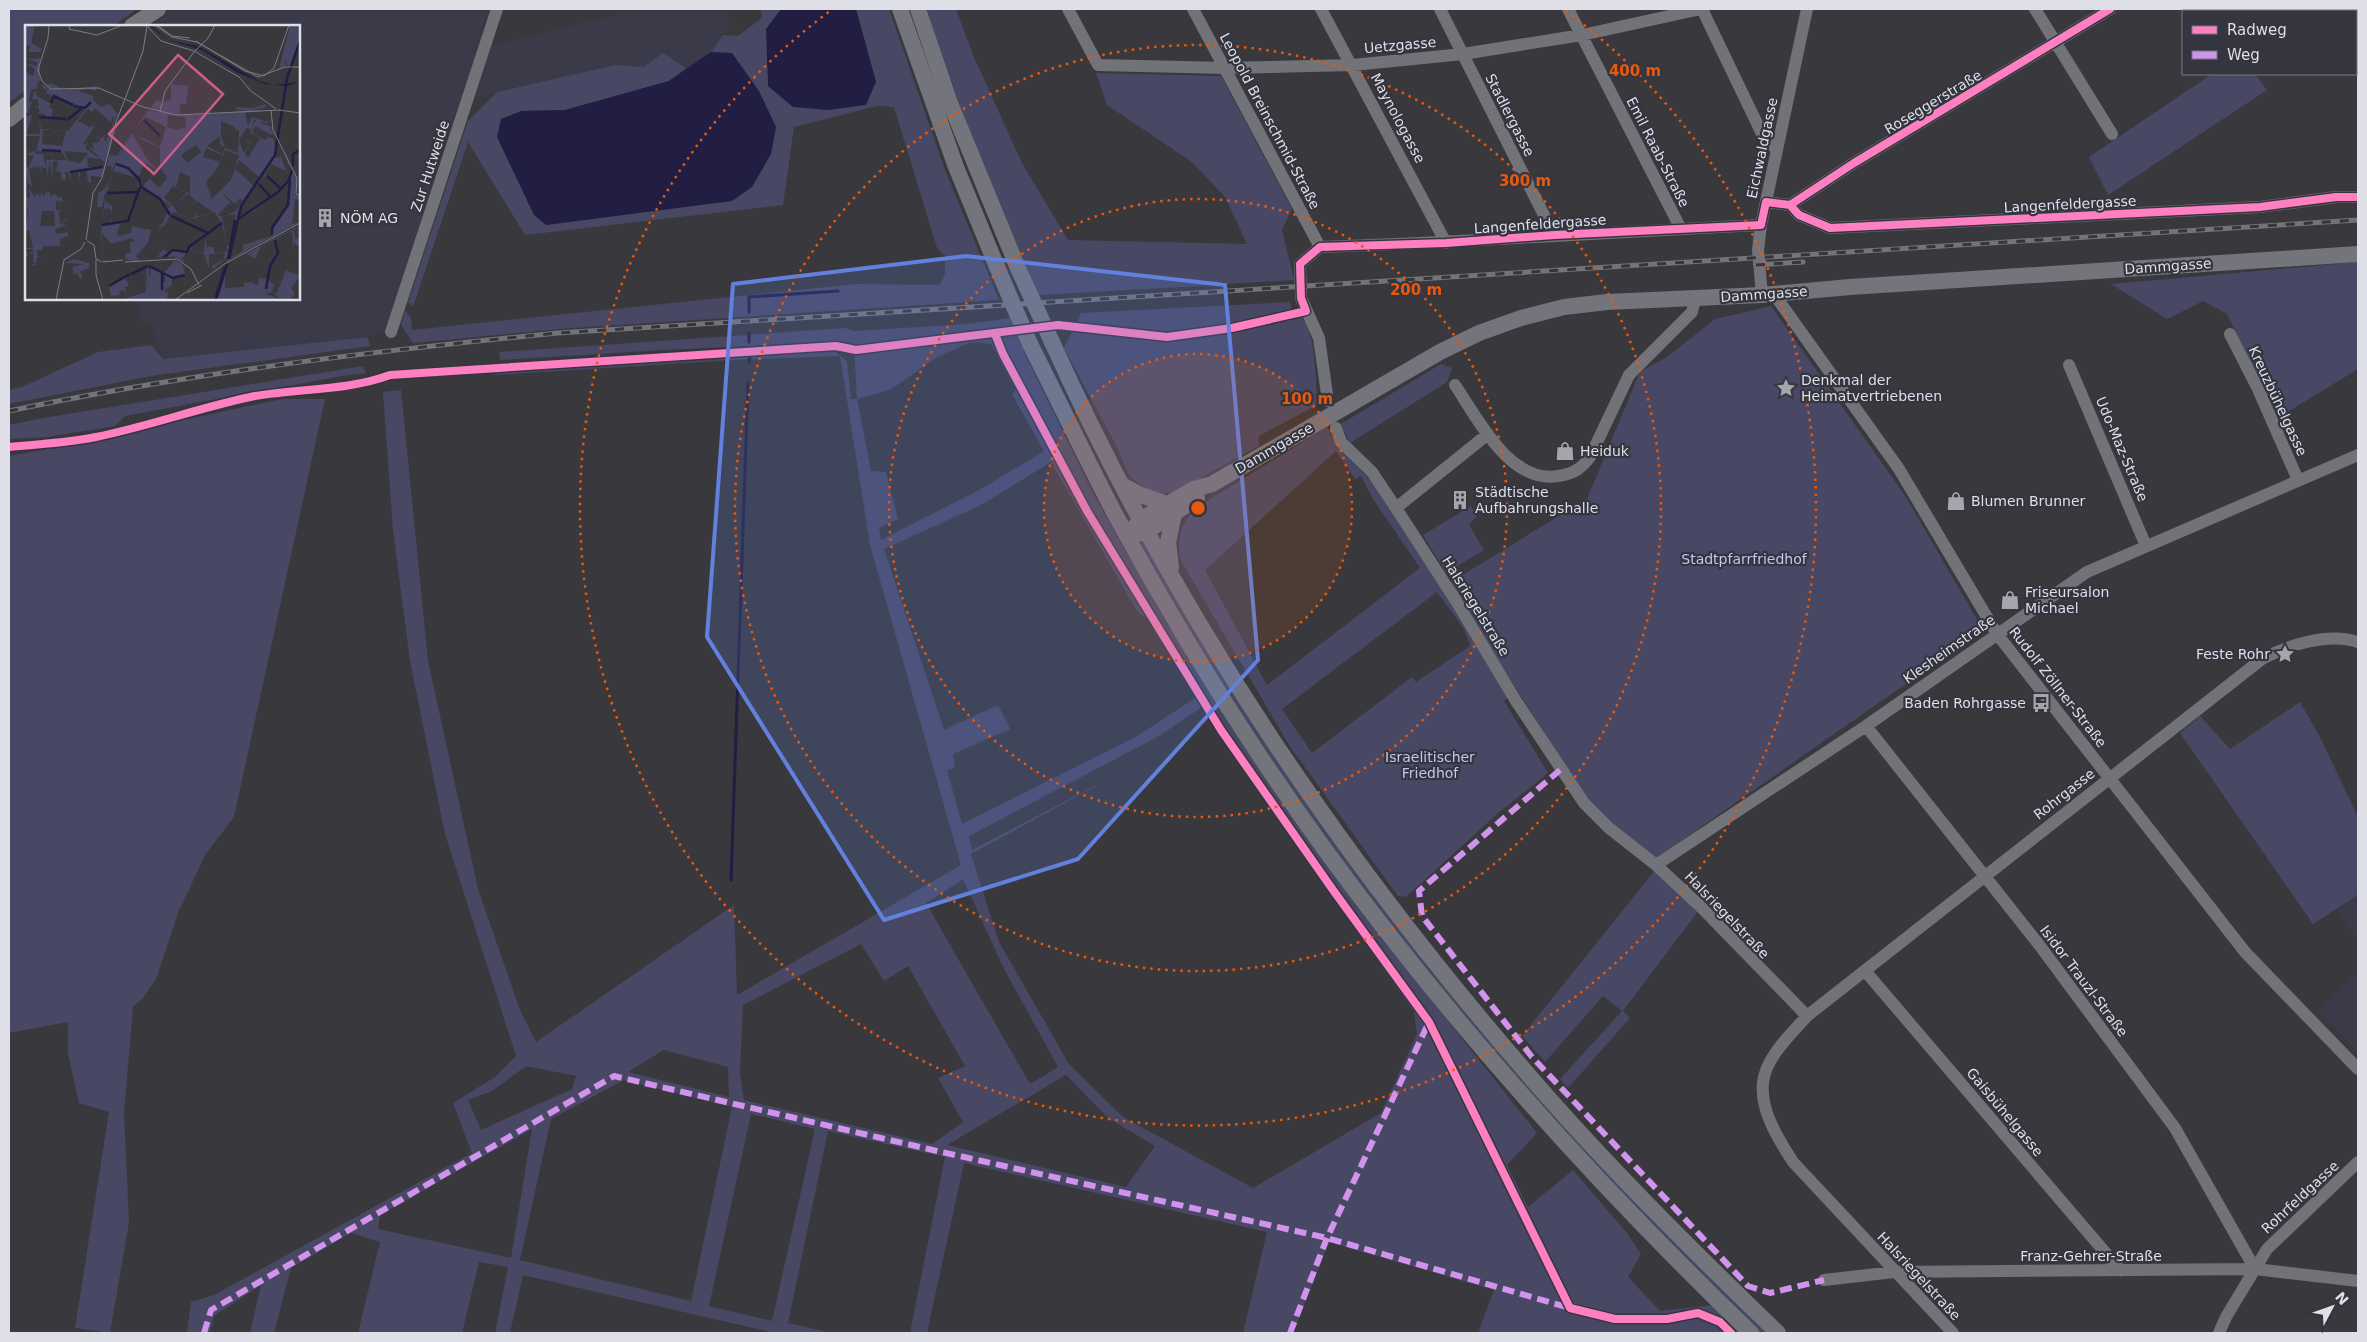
<svg xmlns="http://www.w3.org/2000/svg" width="2367" height="1342" font-family="'DejaVu Sans',sans-serif">
	<rect width="100%" height="100%" fill="#38383d"/>
	<path fill="#3a3a49" d="M179,9H488L475,51L492,45L642,9H728L730,24L711,52L686,68L663,53L643,67L616,65L459,101L385,333L373,334L368,337L163,359L150,322L144,324L135,299H299V26H150Z
		M2358,895V943L2336,908Z
		M2358,972V1053L2319,1011Z"/>
	<path fill="#484864" fill-rule="evenodd" d="M9,9H137L113,26H26V90L9,103Z
		M761,9H781L766,30L876,82L856,9H889L945,170L999,300L559,329L413,343L401,325L405,311L411,317L412,330L856,284L940,285L945,274V256L937,248L894,107L877,106L794,127L783,205L525,235L468,142L413,307L408,302L468,121L497,92L616,65L643,67L663,53L686,68L669,81L565,110L521,111L534,215L732,54L711,52L723,35L738,36L762,18Z
		M927,9H956L973,55L1022,163L1068,240L1247,244L1225,197L1192,162L1107,105L1096,73L1221,76L1292,209L1282,230L1294,280L1225,284V282H1218V285L1039,295C997,201 957,107 927,9Z
		M2212,74H2255L2267,90L2108,195L2089,157Z
		M2358,262V369L2278,418L2227,314L2203,301L2167,319L2111,284Z
		M1290,302L1294,320L1301,317C1316,329 1316,386 1317,405L1259,436V446L1175,492L1160,494L1147,490L1130,477L1115,443L1064,348L1081,313Z
		M1771,306L1906,497L1983,630L1655,859L1613,827L1584,795L1449,583L1587,499L1640,372L1667,357L1715,319Z
		M1010,318L1025,354L1092,492L1169,627L1426,993L1537,1133L1507,1165L1528,1207L1573,1170L1627,1233L1641,1254L1628,1277L1660,1311L1713,1305L1741,1333H1478L1494,1290L1329,1242L1293,1333H1243L1267,1232L964,1163L927,1333H910L945,1157L828,1131L788,1323L832,1333H775L523,1275L510,1333H495L508,1267L479,1262L462,1333H358L380,1242L351,1233L291,1268L274,1333H250L261,1285L214,1316L210,1333H187L191,1302L214,1295L472,1153L453,1103L495,1077L516,1056L445,834L410,661L393,530L383,392L401,390L428,661L478,889L520,1010L536,1042L734,905L737,995L961,865L870,545L840,356L734,360L495,375V371L725,355L834,350L847,362L851,399H857L854,345L833,342L664,350L500,360L499,352L846,328L853,331L968,324ZM971,342L991,344L1016,390L1012,394L1044,451L981,489L881,540L879,528L898,519L886,472L871,471L857,399L890,390L937,357ZM1051,462L1137,611L1148,620L1195,698L1139,735L962,824L947,770L955,768L953,754L1010,729L998,705L944,730L884,549L981,505ZM1202,707L1258,792L1414,1012L1417,1034L1381,1113L1253,1188L1123,1117L1069,1064L999,942L971,854L1120,773L972,850L969,836L1159,736ZM963,879L1004,969L1058,1067L1030,1084L926,903ZM861,944L884,981L908,966L965,1066L938,1078L963,1122L932,1144L744,1100L740,1074L743,1005ZM664,1050L728,1067L729,1097L628,1072ZM526,1066L576,1076L572,1089L481,1130L468,1100L492,1091ZM1066,1075L1108,1118L1155,1146L1126,1187L947,1145ZM624,1080L732,1107L691,1301L520,1260L551,1119ZM751,1114L815,1129L772,1321L709,1306ZM532,1129L511,1258L378,1229L380,1215Z
		M368,337L370,346L151,376L9,404V390L22,387L98,352L151,345L163,359Z
		M1441,364L1452,368L1447,382L1350,443L1341,424Z
		M363,366L366,373L342,376L125,416L115,426L47,437L9,439V425L43,418Z
		M283,399H325L234,817L205,855L178,913L156,979L143,998L133,1007L124,1113L129,1222L110,1333L75,1328L109,1112L79,1103L68,1054V1022L9,1033V456C101,440 191,417 283,399Z
		M1327,427C1339,454 1361,466 1377,489C1422,558 1466,627 1508,697L1504,701L1548,773L1496,815L1406,897L1398,896L1289,745L1180,559C1178,534 1179,529 1194,509ZM1336,451L1355,479L1361,476L1373,499L1420,568L1267,685L1205,570ZM1437,592L1464,629L1470,646L1416,682L1412,677L1312,753L1282,709Z
		M1471,506L1477,516L1469,525L1484,550L1446,573L1423,535Z
		M1143,537L1391,917L1769,1333H1759L1614,1188L1450,1003L1311,818L1222,684L1142,549L1141,540Z
		M2300,702L2321,739L2358,817V895L2313,924L2180,733L2200,716L2230,749Z
		M1655,870L1699,910L1623,1011L1630,1018L1568,1088L1560,1079L1622,1011L1603,996L1545,1062L1522,1036Z"/>
	<path fill="#211d43" d="M781,9H856L876,82L866,105L828,110L793,107L768,86L766,29Z
		M711,52L732,53L759,91L776,127L771,154L752,187L732,201L546,225L534,215L497,137L501,119L521,111L565,110L669,81Z"/>
	<g fill="none" stroke-linecap="round" stroke-linejoin="round">
		<path stroke="#211d43" stroke-width="3" d="M749,312V297L838,291
			M749,333V342
			M412,377L750,355L749,362
			M731,880L748,383"/>
		<path stroke="#727279" stroke-width="12" d="M1068,9L1098,65L1225,68L1353,65L1463,54L1582,35L1701,9
			M1193,9L1320,247
			M1321,9L1446,243
			M1440,9L1554,235
			M1568,9L1681,229
			M1702,9L1764,138L1770,145L1777,148
			M2035,9L2112,134
			M2208,9L2210,11
			M1766,202L1790,205L1854,163L2110,9
			M1790,205L1799,215L1830,228L2260,207L2336,197H2358
			M1320,247C1467,242 1614,232 1761,225
			M1320,247L1300,264L1301,298L1319,338L1328,401
			M1774,294L1899,469L1997,634L2245,952L2358,1069
			M1762,295L1758,250L1761,225L1807,9
			M391,332L497,9
			M2230,334L2258,389L2298,480
			M2069,365L2146,546
			M1455,385C1478,419 1510,484 1558,476C1573,474 1581,469 1590,457L1629,375L1692,312L1695,299
			M1336,428L1341,442L1372,472L1396,508L1456,601L1516,701L1584,803L1609,828L1656,865L1701,907L1807,1016
			M1396,508L1488,434
			M1866,726L2040,946L2175,1128L2255,1269
			M1656,865L1866,726L2087,572L2358,455
			M1866,972L2121,1271
			M1824,1280L1894,1272L2255,1269L2358,1281
			M1953,1333L1793,1162C1779,1140 1760,1111 1763,1083C1765,1058 1791,1034 1807,1016L2262,659C2289,645 2328,632 2358,642
			M2219,1333L2226,1317L2267,1249L2358,1162"/>
		<path stroke="#74747c" stroke-width="16" d="M900,9L956,167L997,267
			M918,9L950,103L1017,266
			M132,26L158,9
			M9,119L26,105
			M1052,342C1170,604 1332,847 1520,1065C1600,1159 1689,1247 1778,1333
			M1030,344C1059,401 1086,459 1116,516C1178,631 1249,745 1326,851C1453,1025 1596,1184 1751,1333
			M1122,485L1141,495L1167,504
			M1137,534L1147,531L1197,498
			M1128,536L1140,520L1194,489L1212,484L1440,352L1479,333L1521,318L1564,307L1607,302L1762,295L1850,287L2358,254
			M1171,567L1168,542L1174,514"/>
		<g stroke="#737378" stroke-width="5">
			<path id="rail" d="M1756,265L1803,262
				M9,411C190,373 373,351 558,333L2358,220"/>
		</g>
		<use href="#rail" stroke="#353540" stroke-width="3" stroke-dasharray="9" stroke-linecap="butt"/>
		<path stroke="#74747c" stroke-width="16" d="M1017,266L1052,342
			M997,267L1030,344"/>
		<path stroke="#d193ec" stroke-width="6" stroke-dasharray="12 6" stroke-linecap="butt" d="M1560,770L1419,891L1422,916L1532,1057L1748,1286L1770,1293L1824,1280
			M204,1333L211,1310L614,1076L937,1151L1327,1238L1570,1308
			M1290,1333L1327,1238L1429,1022"/>
		<g stroke="#353540" stroke-width="11">
			<path id="cycleway" d="M1790,205L1799,215L1830,228L2260,207L2336,197H2358
				M995,334L1003,354L1087,511L1221,730L1333,890L1429,1022L1570,1308L1615,1319H1667L1698,1313L1720,1322L1731,1333
				M9,447C37,444 68,443 96,437C150,426 201,407 255,396C300,388 347,391 390,375L836,346L856,350L1058,325L1167,337L1232,328L1306,311L1301,298L1300,264L1320,247L1446,243L1554,235L1761,225L1766,202L1790,205L1854,163L2110,9"/>
		</g>
		<use href="#cycleway" stroke="#ff80c0" stroke-width="8"/>
	</g>
	<path fill="#6181dd" fill-opacity="0.2" stroke="#6181dd" stroke-width="4" stroke-linejoin="round" d="M966,256L1225,285L1258,660L1078,859L884,920L707,637L733,284Z"/>
	<circle cx="1198" cy="508" r="154" fill="#e8590c" fill-opacity=".12"/>
	<g fill="none" stroke="#e8590c" stroke-width="2.5" stroke-dasharray="2.5 5">
		<circle cx="1198" cy="508" r="154"/>
		<circle cx="1198" cy="508" r="309"/>
		<circle cx="1198" cy="508" r="463"/>
		<path d="M1566 11A618 618 0 1 1 830 11"/>
	</g>
	<defs>
		<g id="building-bare" transform="scale(1.5)"><path d="M-4-6H4V6H1V3H-1V6H-4ZM-2.5-4.3h1.7v1.8h-1.7ZM.8-4.3h1.7v1.8H.8ZM-2.5-1h1.7V.8h-1.7ZM.8-1h1.7V.8H.8Z" fill="#a5a5ac" stroke="#353540" stroke-width="2.5" paint-order="stroke"/></g>
		<g id="sight-bare" transform="scale(1.5)"><path d="M0-6L1.8-2.2L6-1.7L2.9 1.2L3.7 5.4L0 3.3L-3.7 5.4L-2.9 1.2L-6-1.7L-1.8-2.2Z" fill="#a5a5ac" stroke="#353540" stroke-width="2.5" paint-order="stroke"/></g>
		<g id="shop-bare" transform="scale(1.5)"><path d="M-5-2.5h2.3a2.7 3.5 0 0 1 5.4 0H5L5.5 6h-11ZM-1.5-2.5h3a1.5 2.3 0 0 0-3 0Z" fill="#a5a5ac" stroke="#353540" stroke-width="2.5" paint-order="stroke"/></g>
		<g id="bus-bare" transform="scale(1.5)"><path d="M-5-6H5V4H4V6H2V4H-2V6H-4V4H-5ZM-3.5-4V0h7V-4ZM-3.5 1.2v1.5H-2V1.2ZM2 1.2v1.5H3.5V1.2Z" fill="#a5a5ac" stroke="#353540" stroke-width="2.5" paint-order="stroke"/></g>
	</defs>
	<g fill-rule="evenodd">
		<use href="#building-bare" x="325" y="218"/>
		<use href="#sight-bare" x="1786" y="388"/>
		<use href="#shop-bare" x="1565" y="451"/>
		<use href="#building-bare" x="1460" y="500"/>
		<use href="#shop-bare" x="1956" y="501"/>
		<use href="#shop-bare" x="2010" y="600"/>
		<use href="#sight-bare" x="2285" y="654"/>
		<use href="#bus-bare" x="2041" y="703"/>
	</g>
	<g text-anchor="middle" stroke-width="4.5" stroke-linejoin="round" paint-order="stroke">
		<g font-size="14" fill="#dfdfe7" stroke="#353540">
			<text transform="translate(1400 45) rotate(-5)" y="5">Uetzgasse</text>
			<text transform="translate(1933 102) rotate(-31)" y="5">Roseggerstraße</text>
			<text transform="translate(1510 115) rotate(63)" y="5">Stadlergasse</text>
			<text transform="translate(1398 118) rotate(62)" y="5">Maynologasse</text>
			<text transform="translate(1270 121) rotate(62)" y="5">Leopold Breinschmid-Straße</text>
			<text transform="translate(1762 148) rotate(-78)" y="5">Eichwaldgasse</text>
			<text transform="translate(1658 152) rotate(63)" y="5">Emil Raab-Straße</text>
			<text transform="translate(430 166) rotate(-72)" y="5">Zur Hutweide</text>
			<text transform="translate(2070 204) rotate(-3)" y="5">Langenfeldergasse</text>
			<text transform="translate(1540 224) rotate(-4)" y="5">Langenfeldergasse</text>
			<text transform="translate(2168 266) rotate(-4)" y="5">Dammgasse</text>
			<text transform="translate(1764 294) rotate(-4)" y="5">Dammgasse</text>
			<text transform="translate(2278 401) rotate(65)" y="5">Kreuzbühelgasse</text>
			<text transform="translate(1274 448) rotate(-30)" y="5">Dammgasse</text>
			<text transform="translate(2122 449) rotate(67)" y="5">Udo-Maz-Straße</text>
			<text transform="translate(1476 606) rotate(58)" y="5">Halsriegelstraße</text>
			<text transform="translate(1949 649) rotate(-35)" y="5">Klesheimstraße</text>
			<text transform="translate(2058 687) rotate(52)" y="5">Rudolf Zöllner-Straße</text>
			<text transform="translate(2064 794) rotate(-38)" y="5">Rohrgasse</text>
			<text transform="translate(1727 915) rotate(46)" y="5">Halsriegelstraße</text>
			<text transform="translate(2084 981) rotate(53)" y="5">Isidor Trauzl-Straße</text>
			<text transform="translate(2005 1112) rotate(50)" y="5">Gaisbühelgasse</text>
			<text transform="translate(2300 1197) rotate(-43)" y="5">Rohrfeldgasse</text>
			<text x="2091" y="1261">Franz-Gehrer-Straße</text>
			<text transform="translate(1919 1276) rotate(47)" y="5">Halsriegelstraße</text>
		</g>
		<g font-size="14" fill="#dfdfe7" stroke="#353540" text-anchor="start">
			<text x="340" y="223">NÖM AG</text>
			<text x="1801" y="385">Denkmal der<tspan x="1801" dy="16">Heimatvertriebenen</tspan></text>
			<text x="1580" y="456">Heiduk</text>
			<text x="1475" y="497">Städtische<tspan x="1475" dy="16">Aufbahrungshalle</tspan></text>
			<text x="1971" y="506">Blumen Brunner</text>
			<text x="2025" y="597">Friseursalon<tspan x="2025" dy="16">Michael</tspan></text>
			<text x="2270" y="659" text-anchor="end">Feste Rohr</text>
			<text x="2026" y="708" text-anchor="end">Baden Rohrgasse</text>
		</g>
		<g font-size="14" fill="#c5c4f2" stroke="#353540">
			<text x="1744" y="564">Stadtpfarrfriedhof</text>
			<text x="1430" y="762">Israelitischer<tspan x="1430" dy="16">Friedhof</tspan></text>
		</g>
	</g>
	<g transform="translate(25 25)">
		<rect width="275" height="275" fill="#38383d"/>
		<path d="M0,0H10L6,18L17,24L15,27H4L5,19L0,22ZM265,0H275V14L265,40L263,42L260,33L261,41L254,44ZM15,33V57L13,55L12,64H6L4,77H7L3,88H0V47L8,51L10,44L0,38L11,41L13,38L3,34ZM18,57L23,61L25,58L36,63L39,61L37,65L72,61L70,68V65L61,64L53,66L69,71L68,75L76,82L84,79L93,89L90,94L86,122L81,136L80,142L76,156L77,152L66,151V158L63,157L61,143L55,147V155L53,147H46V157L44,147H40L41,154L36,155V147L31,146L33,136H28L27,153L25,136L22,152L21,135H28V130L22,129L18,130L21,143L16,142L17,154L15,141L12,144V141L4,144L7,162L3,158L0,141L3,143L9,131L0,129L11,126H0V91L7,90L2,109H15L14,83L9,82L14,81L13,75L7,74L8,70L10,65L12,71L25,78L28,71L21,68L23,63L19,65L17,59L26,64L31,65L22,61ZM29,71L61,84L43,106L16,104L14,88L21,89L20,92L41,94L26,92L28,85L24,82ZM70,83L85,97L89,91L87,104L81,115L85,118L79,115L80,108L77,113L70,111L76,114L74,117L69,114L74,118L67,117L69,124L64,122L77,135L60,123L63,117L57,121L70,101L64,102L53,96L63,84L67,87ZM18,105H29V109L30,105L41,107L37,121L17,119ZM1,111H15L11,126L0,125ZM11,126H36L42,135H29L28,129H10ZM39,126L52,127L64,128L55,138L44,136ZM62,132L75,134L80,137L79,142H63ZM146,59L163,61L161,79H151L155,80V89L137,87L159,90L189,89L222,85H211V82L228,83L241,79L240,83L226,85L243,86L220,88L223,101L227,92L246,98L234,97L247,102L245,105L250,109H246L250,112L230,101L227,108L240,115L243,112L249,114L250,122L253,114L250,132L254,133L257,126L255,132L262,133L266,144L261,134L256,132L261,146L246,139L240,150L256,163L263,155L267,145L272,154L270,171H275L274,175L270,174L267,199L275,197L202,236V232L188,244L187,241L199,234L200,228L184,229V243L179,229L164,224L157,234L161,238L148,231L144,233L143,229L132,233L138,224L127,214L143,228L150,225L161,227L182,208L145,191L139,201L132,203L138,198L143,186L134,174L115,163L104,196L96,198L92,208L93,211L106,208L107,201L126,205L123,218L111,231L115,236L121,234L115,236L108,237L100,233L101,228H106L105,217H110L107,213L86,219L77,208L78,235L86,236L78,237L76,207L81,165L93,133L107,108L122,134L132,145L120,137L114,151L116,162L134,172L143,183L146,181L118,161L135,143V123L118,115L108,108L135,122L141,102L121,92L110,103L124,85L136,88L126,82L132,75L136,77V86L138,72V77L146,75ZM143,90L160,92L161,102L151,105L142,102ZM229,94L231,95L225,108L235,113L223,133L220,129L226,118L219,115L225,119L219,128L214,116L221,103L227,104ZM196,96L209,102L212,105L196,110ZM214,105L213,128L200,123L196,110ZM195,111V119L200,123L197,129L182,121ZM171,120L176,127L162,138L156,130ZM181,123L197,130L194,137L178,132ZM200,125L214,130L207,153L191,145ZM214,135L235,153L229,161L210,144ZM244,139L238,153L218,179L214,187L213,192L217,180L240,151L255,164L212,195L229,186L254,167L264,156L263,180L246,204L247,211L218,220V226L204,234L213,187L218,177L236,154ZM136,143L142,153L134,163L125,154ZM191,145L207,154L187,174L181,157ZM88,146L113,153V166L82,167ZM155,147L165,152V169L151,162ZM148,161L161,168L149,182L139,173ZM197,167L210,179L215,173L217,176L211,186L202,190L200,191L211,189L205,220L202,221V227L189,228V222H182L180,214L179,228L168,225L164,222L197,199L202,219L197,192L193,190L203,179L207,180ZM81,168H112L102,196L87,198L85,192V198L77,199L78,184L85,183L87,188V180L82,181L85,179L79,176ZM162,169L171,175L164,183L156,179L164,183L172,176L188,187L171,192L172,188L168,193L154,190L149,182ZM149,187L168,194L189,187L197,198L183,208L145,190ZM106,107L84,150L77,182H72L73,168L80,164L87,142L82,140L84,130L92,131ZM4,163L9,171L14,168V174L17,166L18,173L20,168L25,167V172L30,169L34,173L37,170V176L42,177L31,176V185L42,186H34L35,198L41,194L42,195L35,199L42,200L30,204L31,209L43,207V211L35,214V221H18V225H12V231H19L12,232L10,241L6,239H9L8,229L4,228L0,235V228L3,229L4,227L8,228V224H3L0,223H8L4,206H0L3,189H0L3,187L0,171L5,174ZM17,186H29L30,201H15ZM275,201L269,205L270,214L275,212V223L269,217L268,224L267,206L250,214L253,220V228L247,239L252,228L249,215L236,221L230,234L222,229L203,239L248,214L267,205L268,206V204ZM49,234L64,238L65,242L55,247L58,252L55,254L52,248L48,250V242L60,239L40,238ZM150,235L157,239L162,254L160,250L147,253V260L141,263L149,261L139,265L143,268L142,275H95L121,267L120,245L123,267L121,242L123,241L125,255L126,242L137,246L138,257H141L139,248ZM261,245L275,251L266,263L270,268L266,275H192L200,251V263L219,262V258L226,257L233,261L234,253L243,254L249,260L247,267L240,269L255,274L248,267L252,268ZM100,252L104,261L100,262L102,269L98,265L94,266L95,270L86,271L84,262L95,254L100,261L95,254Z" fill="#484864" fill-rule="evenodd"/>
		<path d="M123,0L127,1L143,15L173,21L234,56L249,60L275,57L262,61L240,59L211,47L177,25L143,15Z" fill="#211d43"/>
		<path fill="none" stroke="#211d43" stroke-width="2.5" d="M26,78L29,71L48,80M49,81L60,83L66,77M14,92L41,94M42,95L56,84M119,95L135,111M17,125L36,126M91,139L103,143L114,154L116,162L135,174L145,190M268,141V129L275,125M45,147L78,142M242,151L256,164M234,159L245,171M82,168L113,167M146,191L183,208M212,195L253,167L264,155L267,145M77,200L103,196L115,162M247,210V203L263,180L265,155M139,232L148,225L162,227L164,222L197,198M203,234L210,195M204,234L216,181L250,130L262,53L275,16M124,241L148,253L160,250M137,248V265M106,249L123,241M84,261L105,249M241,264L245,241L253,228L250,215M190,275L200,242M191,275L202,239"/>
		<path fill="none" stroke="#7b7b81" stroke-width="1" d="M24,0L23,13L13,45L17,56L26,64L74,63L118,82L151,90L255,85M45,0L44,4L72,10L98,0M130,0L147,12L172,17L233,52L260,42H275M132,0L147,11L165,13M123,2L136,16L169,26M171,16L220,46L239,51L249,43L264,0M169,26L214,52L226,66L251,84M100,74L118,26L122,1M246,85L248,105L272,153L271,169L275,171M254,85L275,88M135,87L140,66L169,27L183,13L190,0M61,215L68,168L77,153L91,97L100,74M62,216L69,220L71,234L77,237M71,235V250L78,275M78,237L98,235M100,237L152,234L166,244L174,260M162,268L177,260M31,275L39,235L56,224L60,217M150,275L201,238L275,198"/>
		<path fill="#cc5e8c" fill-opacity="0.15" stroke="#cc5e8c" stroke-width="2.5" d="M153,30L198,69L129,149L84,109Z"/>
		<rect width="275" height="275" fill="none" stroke="#dfdfe7" stroke-width="2.5"/>
	</g>
	<circle cx="1198" cy="508" r="8" fill="#e8590c" stroke="#353540" stroke-width="2.5"/>
	<g font-size="15" text-anchor="middle" font-weight="bold" fill="#e8590c" stroke="#353540" stroke-width="4.5" stroke-linejoin="round" paint-order="stroke">
		<text x="1635" y="76">400 m</text>
		<text x="1525" y="186">300 m</text>
		<text x="1416" y="295">200 m</text>
		<text x="1307" y="404">100 m</text>
	</g>
	<rect width="2367" height="1342" fill="none" stroke="#dfdfe7" stroke-width="20"/>
	<rect x="2182" y="10" width="175" height="65" fill="#353540" stroke="#797983"/>
	<rect x="2192" y="26" width="25" height="8" fill="#ff80c0" stroke="#797983"/>
	<text x="2227" y="35" font-size="15" fill="#dfdfe7">Radweg</text>
	<rect x="2192" y="51" width="25" height="8" fill="#d193ec" stroke="#797983"/>
	<text x="2227" y="60" font-size="15" fill="#dfdfe7">Weg</text>
	<g transform="translate(2332 1307) rotate(49)" stroke="#353540" stroke-width="4" paint-order="stroke">
	<path d="M0-4L9 19L0 12L-9 19Z" fill="#dfdfe7"/>
	<text y="-8" font-size="14" font-weight="bold" text-anchor="middle" fill="#dfdfe7">N</text>
	</g>
</svg>
